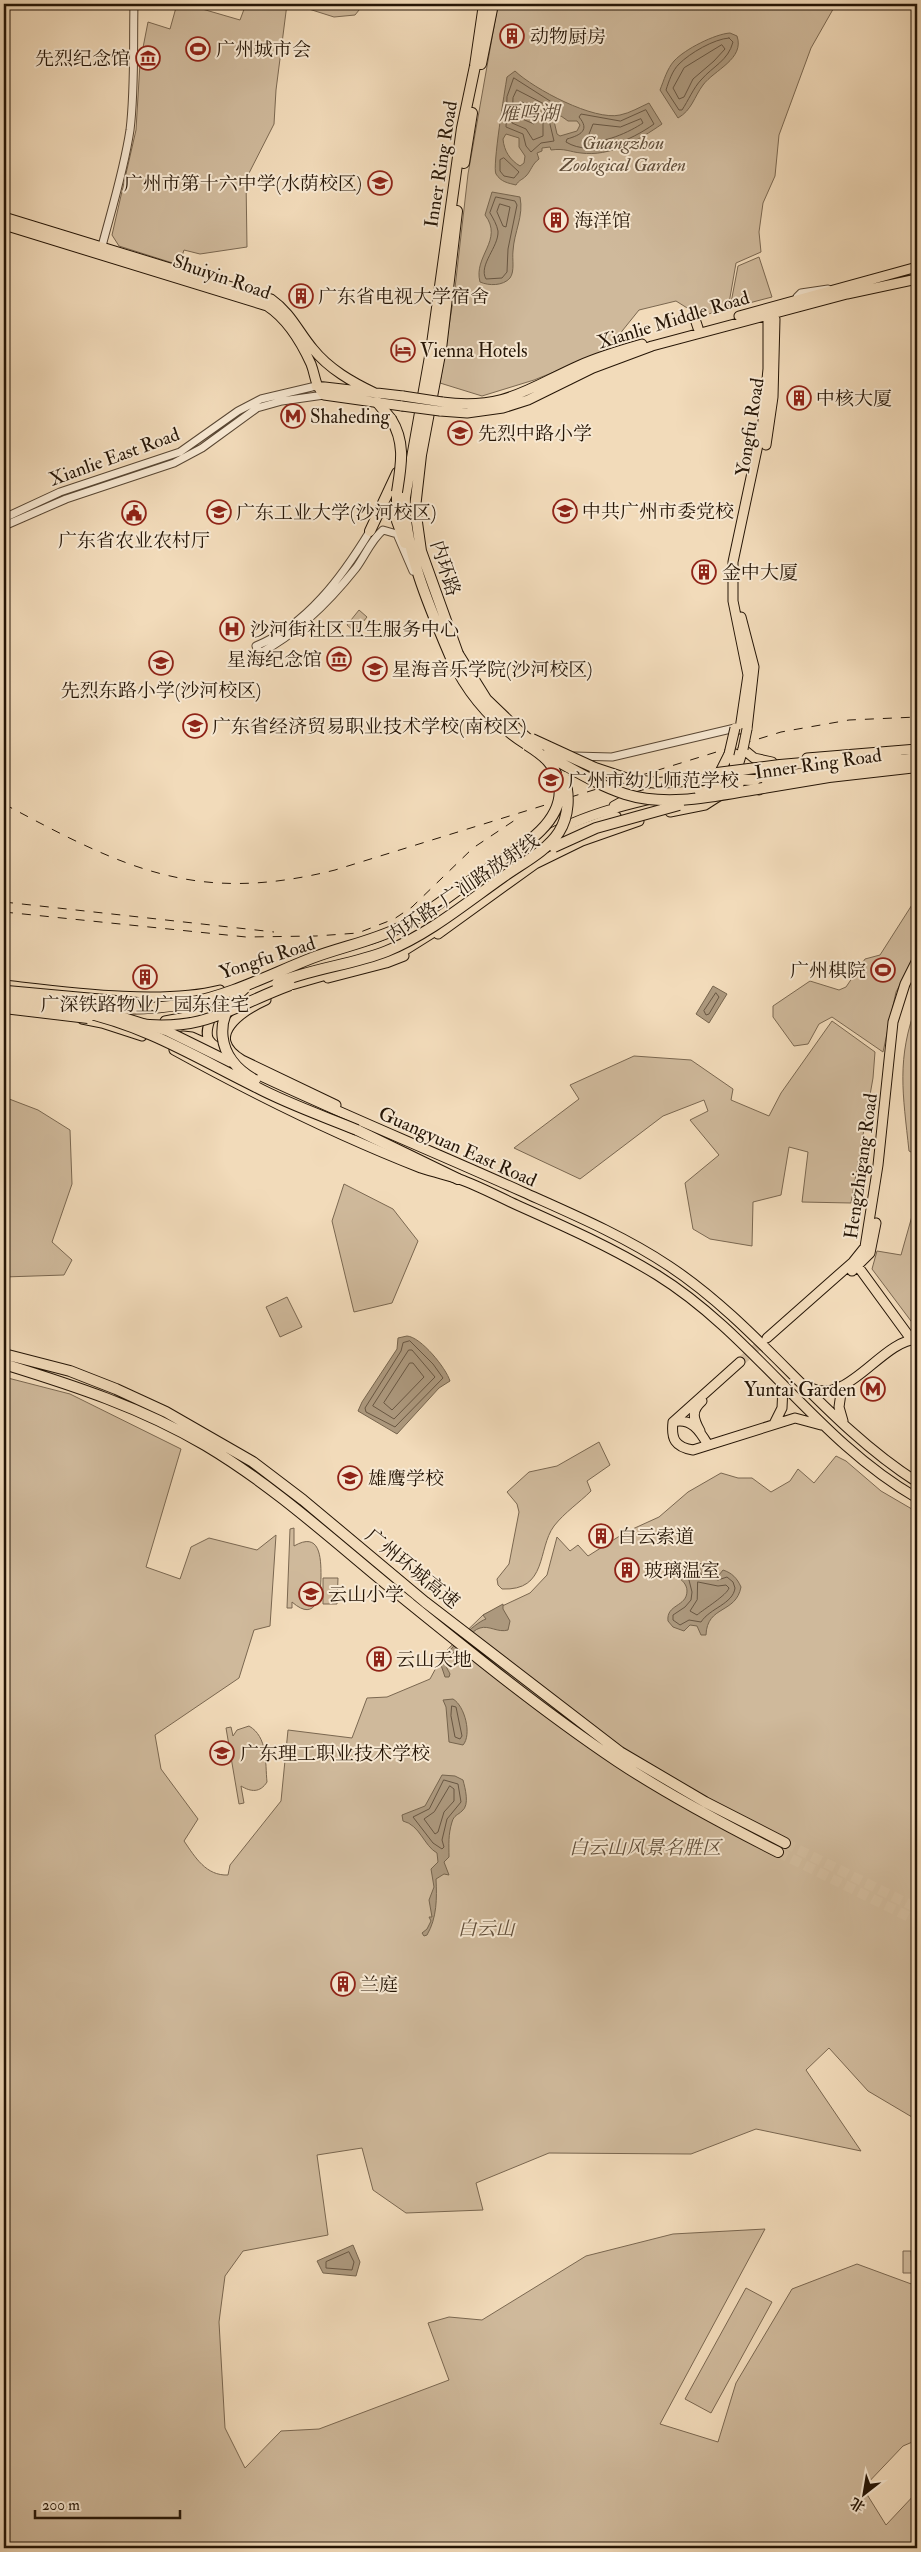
<svg xmlns="http://www.w3.org/2000/svg" width="921" height="2552" font-family="'IM FELL Double Pica','Noto Serif SC',serif">
	<rect width="100%" height="100%" fill="#f2dbba"/>
	<filter id="stains"><feTurbulence type="fractalNoise" baseFrequency=".004" numOctaves="4"/><feColorMatrix values="0 0 0 0 .2 0 0 0 0 .09 0 0 0 0 .02 0 0 0 .5 -.17"/></filter>
	<radialGradient id="worn" r=".72"><stop offset=".6" stop-color="#630" stop-opacity="0"/><stop offset="1" stop-color="#630" stop-opacity=".3"/></radialGradient>
	<path fill="#cfb99b" stroke="#7a6750" d="M177,4H185L240,20L246,4H287L276,90L274,124L246,179L247,247L200,254L184,250L179,265L119,246L112,235L136,130L140,63L148,22L170,29Z
		M293,4H364L355,15L334,17Z
		M498,4H836L811,48L779,135L775,176L763,203L759,232L761,252L736,263L728,309L700,316L676,301L639,310L606,351L534,380L482,396L440,383L455,288L468,174Z
		M759,257L772,297L730,308L738,266Z
		M359,610L367,617L355,632L347,625Z
		M917,897V953L896,992L883,1052L832,1017L819,1024L808,1044L794,1046L773,1017V1006L810,981L839,990L846,987L865,959L880,955Z
		M917,1004V1155L909,1151C903,1094 896,1059 917,1004Z
		M832,1021L875,1052L873,1078L851,1203L802,1202L808,1152L789,1147L781,1195L753,1202L752,1246L710,1239L693,1229L685,1183L719,1155L690,1120L708,1111L704,1100L663,1116L580,1179L514,1148L579,1099L570,1085L634,1056L691,1060L733,1089L731,1100L769,1116L781,1093Z
		M4,1097L38,1110L70,1130L72,1184L52,1242L72,1260L64,1275L4,1277Z
		M344,1184L393,1209L418,1241L392,1303L354,1312L332,1221Z
		M914,1209H917V1329L872,1269L877,1251L901,1255Z
		M287,1297L302,1327L280,1337L266,1307Z
		M4,1377L70,1394L181,1449L146,1567L180,1579L191,1547L209,1538L257,1550L276,1535L270,1626L254,1630L239,1678L155,1735L161,1769L198,1819L184,1841C195,1857 206,1876 228,1875L230,1865L281,1801L288,1730L352,1738L367,1698L387,1697L430,1679L444,1653L483,1615L530,1593L547,1575L557,1537L570,1551L578,1545L588,1556L626,1532L659,1517L688,1492L721,1473L738,1478H752L771,1492L790,1481L798,1469L814,1483L836,1456L846,1461L881,1491L917,1512V2120L868,2091L829,2048L806,2070L861,2151L756,2129L691,2154L549,2153L476,2183L483,2210L406,2213L373,2190L362,2148L317,2155L328,2235L243,2251L225,2276L219,2322L225,2428L245,2468L281,2431L319,2429L449,2380L428,2323L449,2317L482,2320L586,2256L673,2234L765,2229L660,2424L718,2442L736,2383L792,2289L857,2264L914,2285L917,2263V2440L903,2446L863,2488L886,2525L917,2492V2548H4Z
		M599,1442L610,1465L587,1481L591,1491C579,1503 565,1512 554,1526C537,1549 548,1591 502,1589L498,1585L497,1579L509,1564L519,1512L517,1504L507,1492L529,1472L557,1466Z
		M294,1528V1546C320,1531 321,1557 321,1576C321,1593 317,1624 292,1602V1608H287L290,1529Z
		M323,1578H338L337,1604H323Z
		M249,1726C268,1737 265,1762 267,1782C260,1793 251,1792 241,1786L244,1803L239,1804L226,1728L231,1727L233,1736L237,1730Z
		M903,2251H911L912,2273H903Z
		M746,2288L772,2302L711,2413L685,2399Z"/>
	<path fill="#ac987d" stroke="#76644d" fill-rule="evenodd" d="M730,33L737,36C745,59 714,70 703,85C694,97 692,110 678,118L660,90C664,80 667,69 674,61C685,49 715,34 730,33Z
		M515,71C534,89 594,121 620,115C630,113 640,107 649,103L662,124C639,140 610,157 581,153C570,152 565,148 551,150L550,147L542,148V151L537,153L539,159C532,164 531,171 526,176C522,180 519,180 516,185C508,183 501,182 496,174C492,168 505,89 507,77ZM561,116L568,121H577L580,125L577,131L560,136L557,134L554,121L556,117ZM506,134L519,138V147L525,156L524,163L520,166C510,160 504,151 503,139Z
		M492,192L520,197C524,216 514,232 513,251C512,259 515,271 510,278C503,286 489,286 480,282C473,256 504,240 485,215Z
		M713,986L727,994L709,1023L696,1014Z
		M407,1336C421,1337 446,1368 450,1381L439,1388L397,1434L358,1411L362,1402L397,1349L398,1338Z
		M684,1560L702,1564L704,1571L719,1575L723,1570C732,1573 737,1578 741,1587C736,1614 707,1605 706,1635H701L697,1626L690,1625L684,1631L673,1627L668,1621C666,1604 687,1607 687,1591C687,1576 663,1577 684,1560Z
		M503,1604V1609L510,1621L508,1630C498,1633 489,1625 480,1628C470,1631 468,1641 461,1648C457,1652 450,1652 447,1660C444,1666 448,1669 450,1674L449,1677H445L441,1665C446,1651 474,1623 486,1619L483,1615Z
		M453,1699C465,1706 472,1735 463,1745L449,1742L446,1707L443,1700Z
		M442,1775L455,1776L463,1780C465,1788 470,1805 462,1811C458,1815 454,1815 452,1822C448,1835 449,1844 449,1857L444,1862L449,1875L444,1874L436,1879C437,1898 437,1918 427,1935L424,1936L422,1933L427,1929L431,1921L429,1917H432L429,1900L434,1887L431,1869L438,1862L437,1853C424,1846 420,1825 403,1821L402,1815L425,1806Z
		M353,2245L360,2262L356,2276L323,2273L317,2261Z"/>
	<g fill="none" stroke-linecap="round" stroke-linejoin="round">
		<path stroke="#685642" stroke-width="1" d="M729,38L733,42C728,61 713,66 701,80C694,87 688,101 682,110H679L666,90C669,81 672,71 679,64C690,53 714,39 729,38Z
			M722,45L725,49L714,61L693,79L684,97L679,99L673,88L684,68Z
			M514,78L561,108L553,114L549,120L554,141L541,143L531,152L526,146L523,134L506,127L507,97Z
			M517,90L548,106L543,119V136L533,140L526,129L512,123L513,98Z
			M522,102L538,109L534,124L520,118Z
			M646,110L654,124C632,140 592,158 566,142L567,139C581,135 590,130 579,117L581,114L620,121Z
			M641,119L643,123C631,131 601,146 587,139L593,124L620,127Z
			M504,158L519,172L514,178L504,176L500,171V160Z
			M496,197L515,201L517,205L508,249L507,272L502,278L486,279C478,265 499,247 498,231C497,225 493,218 490,213Z
			M500,204L510,207L506,227L503,226L497,212Z
			M716,993L719,997L709,1014L706,1015L704,1011Z
			M410,1341L433,1364L443,1378L395,1427L366,1412L365,1408L401,1351L403,1343Z
			M409,1350H412L435,1377L394,1419L373,1406Z
			M410,1363H413L424,1377L392,1410L384,1403Z
			M686,1566L697,1568L702,1575L718,1580L727,1577L733,1582L735,1588C733,1604 710,1608 701,1622L689,1620L680,1625L673,1620V1615L685,1607L691,1600L692,1592L689,1580L681,1573Z
			M698,1582L718,1586L726,1585L729,1588C727,1595 704,1609 697,1615L690,1611L697,1600Z
			M452,1706L456,1707L462,1736L460,1739L455,1737L451,1716Z
			M444,1780L458,1784L461,1802L447,1819L442,1840L444,1847L442,1849L433,1843L413,1817L429,1809Z
			M450,1786L454,1789V1801L444,1812L438,1832L435,1834L424,1819L434,1812Z
			M349,2252L354,2262L352,2270L326,2268V2262Z"/>
		<path stroke="#d3bd9f" stroke-width="9" stroke-dasharray="9 4.5" stroke-linecap="butt" d="M740,1362L765,1340"/>
		<path stroke="#d3bd9f" stroke-width="10" stroke-dasharray="10 5" stroke-linecap="butt" d="M785,1843L917,1908
			M778,1852L917,1921"/>
		<g stroke="#584633" stroke-width="9">
			<path id="minor" d="M102,246C112,208 124,170 130,130C135,89 133,46 134,4
				M797,303V297L801,293L828,289
				M4,518L60,492L180,452L238,411L261,399L316,386
				M4,526L66,499L174,463L202,448L257,408L282,401L324,395
				M370,531C342,577 307,625 256,646L260,653C298,633 329,602 356,568C365,556 371,540 383,530L397,534L413,571
				M574,756L612,757L735,728"/>
		</g>
		<g stroke="#251506" stroke-width="11">
			<path id="major" d="M4,217L271,299C291,313 298,331 313,349C329,369 352,382 375,393
				M4,225L267,306C287,319 301,342 311,364C316,377 314,384 324,395
				M739,316L917,267
				M696,322L698,328
				M316,386L403,396
				M324,395L402,406
				M442,402C505,410 526,389 580,365C600,356 621,350 642,344
				M440,411L467,413L503,408L528,400L593,368L652,346L847,294L917,279
				M766,445L773,397L775,319
				M741,617L754,667L747,729
				M740,729L748,675L733,601V562L763,421L768,369V320L776,313
				M743,749L754,758L772,762
				M735,754C731,773 742,783 759,790
				M807,758L917,749
				M718,776L729,754
				M735,776L743,749
				M614,806L625,800L682,784
				M670,812L705,805L719,796
				M438,934L535,864L582,841L639,821
				M347,954C406,952 492,875 539,840C589,810 650,799 706,787
				M328,978L386,963L404,956
				M4,985C66,992 160,1005 220,990
				M266,1000C242,1011 203,1036 242,1060L336,1105
				M212,1014C202,1039 207,1044 230,1054
				M82,1019L102,1023L142,1036
				M165,1021L218,1011
				M174,1050C254,1094 336,1135 421,1168C433,1172 446,1175 459,1179C479,1186 499,1197 519,1206C566,1227 613,1248 657,1275C755,1336 816,1440 917,1498
				M193,1050L181,1042L183,1036L192,1037L212,1046
				M244,1068C336,1112 430,1150 523,1192C572,1214 624,1236 669,1266C761,1327 824,1423 917,1482
				M854,1261L911,1339
				M852,1271L870,1253L876,1223
				M767,1338L853,1262L865,1247L878,1165L893,1022L905,984L917,960
				M842,1386L839,1407L843,1421
				M809,1387C846,1408 881,1341 917,1339
				M673,1422C671,1439 675,1447 693,1450L795,1418L821,1425
				M673,1422L740,1362
				M673,1422C691,1417 700,1431 708,1445
				M774,1424L782,1408L783,1386
				M700,1431C693,1418 691,1411 702,1401"/>
		</g>
		<g stroke="#251506" stroke-width="12">
			<path id="highway" d="M481,64L493,4
				M464,163L472,113
				M457,211L441,349L421,455L415,508L421,551L458,654
				M377,402L391,419
				M397,492V521L405,543
				M370,531L397,473
				M451,658C431,611 403,547 405,497L431,351L462,128L475,66L484,4
				M780,765L896,755
				M755,780L917,758
				M763,788L829,777L917,767
				M514,859L558,838L616,817
				M304,965L352,954
				M293,984L398,954L441,927
				M213,1012L277,983
				M357,1130L458,1179
				M4,1354L70,1371L116,1389L166,1412L253,1462L303,1500L425,1602L620,1752L705,1802L785,1843
				M4,1364C75,1386 140,1407 205,1445C279,1489 341,1548 407,1601C475,1656 544,1712 617,1761C668,1795 723,1824 778,1852"/>
		</g>
		<use href="#minor" stroke="#f7e8d2" stroke-width="7"/>
		<use href="#major" stroke="#f2dbba" stroke-width="9"/>
		<use href="#highway" stroke="#f2dbba" stroke-width="10"/>
		<path stroke="#251506" stroke-width="1" stroke-dasharray="9 9" stroke-linecap="butt" d="M4,804C124,868 196,905 335,870L781,732L849,720L917,717
			M4,902L274,932
			M4,912L246,937L316,936L358,933L394,919L412,907L473,848L518,818"/>
		<g stroke="#251506" stroke-width="11" stroke-linecap="butt">
			<path id="major-bridge" d="M403,396L442,402
				M402,406L440,411
				M743,749L747,729
				M729,754L735,728
				M103,1011L167,1031L230,1062"/>
		</g>
		<g stroke="#251506" stroke-width="12" stroke-linecap="butt">
			<path id="highway-bridge" d="M391,419C406,443 401,466 397,492
				M458,654L486,699L516,728
				M451,658C468,694 493,723 526,744
				M512,725L536,746
				M532,739L595,768L628,779L658,783L712,779L755,780
				M546,755C571,768 597,785 625,794C669,808 719,795 763,788
				M717,773L780,765
				M700,792L739,783
				M554,847L596,828L679,805
				M277,983C313,968 352,965 387,951C429,934 466,903 503,877C521,864 547,851 559,832C569,816 570,795 564,777
				M245,988C211,1017 216,1059 255,1080
				M7,991L138,1003
				M4,999C64,1004 127,1016 188,1003C231,995 271,974 312,958C341,947 373,941 401,927C428,914 451,894 476,877C506,856 567,827 559,784C556,765 543,755 527,745
				M4,1008L88,1018
				M78,1011C147,1026 195,1057 256,1087C288,1104 323,1116 357,1130
				M137,1024C206,1032 230,1007 290,985"/>
		</g>
		<use href="#major-bridge" stroke="#f2dbba" stroke-width="9"/>
		<use href="#highway-bridge" stroke="#f2dbba" stroke-width="10"/>
	</g>
	<defs>
		<g id="building-ring" transform="scale(1.25)"><circle r="9.5" fill="#f7e8d2" stroke="#8f2418" stroke-width="1.5"/><path d="M-4-6H4V6H1V3H-1V6H-4ZM-2.5-4.3h1.7v1.8h-1.7ZM.8-4.3h1.7v1.8H.8ZM-2.5-1h1.7V.8h-1.7ZM.8-1h1.7V.8H.8Z" fill="#8f2418"/></g>
		<g id="stadium-ring" transform="scale(1.25)"><circle r="9.5" fill="#f7e8d2" stroke="#8f2418" stroke-width="1.5"/><path d="M0-5a6.5 5 0 1 0 0 10a6.5 5 0 1 0 0-10ZM-3.5-1.8h7v3.6h-7Z" fill="#8f2418"/></g>
		<g id="museum-ring" transform="scale(1.25)"><circle r="9.5" fill="#f7e8d2" stroke="#8f2418" stroke-width="1.5"/><path d="M0-6L6-3V-2H-6V-3ZM-5-1h2V3h-2ZM-1-1h2V3h-2ZM3-1h2V3H3ZM-6 4H6V6H-6Z" fill="#8f2418"/></g>
		<g id="school-ring" transform="scale(1.25)"><circle r="9.5" fill="#f7e8d2" stroke="#8f2418" stroke-width="1.5"/><path d="M0-5L7-2L0 1L-7-2ZM-4 1L0 2.5L4 1V4Q0 6-4 4Z" fill="#8f2418"/></g>
		<g id="hotel-ring" transform="scale(1.25)"><circle r="9.5" fill="#f7e8d2" stroke="#8f2418" stroke-width="1.5"/><path d="M-6-4.5h1.5V1H6V5H4.5V3h-9V5H-6ZM-4 0a1.8 1.8 0 1 1 3.6 0ZM.5 0V-2.5h3Q6-2.5 6 0Z" fill="#8f2418"/></g>
		<g id="metro-ring" transform="scale(1.25)"><circle r="9.5" fill="#f7e8d2" stroke="#8f2418" stroke-width="1.5"/><path d="M-5.5 5V-5H-3L0 0L3-5H5.5V5H3V-.5L0 4L-3-.5V5Z" fill="#8f2418"/></g>
		<g id="university-ring" transform="scale(1.25)"><circle r="9.5" fill="#f7e8d2" stroke="#8f2418" stroke-width="1.5"/><path d="M0-5L7-2L0 1L-7-2ZM-4 1L0 2.5L4 1V4Q0 6-4 4Z" fill="#8f2418"/></g>
		<g id="civic-ring" transform="scale(1.25)"><circle r="9.5" fill="#f7e8d2" stroke="#8f2418" stroke-width="1.5"/><path d="M-.6-6.5H3V-4.5H.6V-3L4-1V1h2V6H-6V1h2V-1L-.6-3ZM-1.2 2.5V6h2.4V2.5Z" fill="#8f2418"/></g>
		<g id="hospital-ring" transform="scale(1.25)"><circle r="9.5" fill="#f7e8d2" stroke="#8f2418" stroke-width="1.5"/><path d="M-5-5h3v3.5h4V-5h3V5h-3V1.5h-4V5h-3Z" fill="#8f2418"/></g>
	</defs>
	<g fill-rule="evenodd">
		<use href="#building-ring" x="512" y="36"/>
		<use href="#stadium-ring" x="198" y="49"/>
		<use href="#museum-ring" x="148" y="58"/>
		<use href="#school-ring" x="380" y="183"/>
		<use href="#building-ring" x="556" y="220"/>
		<use href="#building-ring" x="301" y="296"/>
		<use href="#hotel-ring" x="403" y="350"/>
		<use href="#building-ring" x="799" y="398"/>
		<use href="#metro-ring" x="293" y="416"/>
		<use href="#school-ring" x="460" y="433"/>
		<use href="#university-ring" x="565" y="511"/>
		<use href="#university-ring" x="219" y="512"/>
		<use href="#civic-ring" x="134" y="513"/>
		<use href="#building-ring" x="704" y="572"/>
		<use href="#hospital-ring" x="232" y="629"/>
		<use href="#museum-ring" x="339" y="659"/>
		<use href="#school-ring" x="161" y="663"/>
		<use href="#university-ring" x="375" y="669"/>
		<use href="#school-ring" x="195" y="726"/>
		<use href="#university-ring" x="551" y="780"/>
		<use href="#stadium-ring" x="883" y="970"/>
		<use href="#building-ring" x="145" y="977"/>
		<use href="#metro-ring" x="873" y="1389"/>
		<use href="#school-ring" x="350" y="1478"/>
		<use href="#building-ring" x="601" y="1536"/>
		<use href="#building-ring" x="627" y="1570"/>
		<use href="#school-ring" x="311" y="1594"/>
		<use href="#building-ring" x="379" y="1659"/>
		<use href="#school-ring" x="222" y="1753"/>
		<use href="#building-ring" x="343" y="1984"/>
	</g>
	<g text-anchor="middle" stroke-width="4" stroke-linejoin="round" paint-order="stroke">
		<g font-size="19" fill="#251506" stroke="#f7e8d2" text-anchor="start">
			<text x="530" y="43">动物厨房</text>
			<text x="216" y="56">广州城市会</text>
			<text x="130" y="65" text-anchor="end">先烈纪念馆</text>
			<text x="362" y="190" text-anchor="end">广州市第十六中学(水荫校区)</text>
			<text x="574" y="227">海洋馆</text>
			<text x="318" y="303">广东省电视大学宿舍</text>
			<text x="420" y="357">Vienna Hotels</text>
			<text x="816" y="405">中核大厦</text>
			<text x="310" y="423">Shaheding</text>
			<text x="478" y="440">先烈中路小学</text>
			<text x="582" y="518">中共广州市委党校</text>
			<text x="236" y="519">广东工业大学(沙河校区)</text>
			<text x="134" y="547" text-anchor="middle">广东省农业农村厅</text>
			<text x="722" y="579">金中大厦</text>
			<text x="250" y="636">沙河街社区卫生服务中心</text>
			<text x="322" y="666" text-anchor="end">星海纪念馆</text>
			<text x="392" y="676">星海音乐学院(沙河校区)</text>
			<text x="161" y="697" text-anchor="middle">先烈东路小学(沙河校区)</text>
			<text x="212" y="733">广东省经济贸易职业技术学校(南校区)</text>
			<text x="568" y="787">广州市幼儿师范学校</text>
			<text x="866" y="977" text-anchor="end">广州棋院</text>
			<text x="145" y="1011" text-anchor="middle">广深铁路物业广园东住宅</text>
			<text x="856" y="1396" text-anchor="end">Yuntai Garden</text>
			<text x="368" y="1485">雄鹰学校</text>
			<text x="618" y="1543">白云索道</text>
			<text x="644" y="1577">玻璃温室</text>
			<text x="328" y="1601">云山小学</text>
			<text x="396" y="1666">云山天地</text>
			<text x="240" y="1760">广东理工职业技术学校</text>
			<text x="360" y="1991">兰庭</text>
		</g>
		<g font-size="19" font-style="italic" fill="#604e3a" stroke="#f7e8d2">
			<text x="623" y="149">Guangzhou<tspan x="623" dy="22">Zoological Garden</tspan></text>
			<text x="645" y="1854">白云山风景名胜区</text>
			<text x="486" y="1935">白云山</text>
		</g>
		<g font-size="19" fill="#251506" stroke="#f7e8d2">
			<text transform="translate(440 164) rotate(-81)" y="7">Inner Ring Road</text>
			<text transform="translate(222 276) rotate(19)" y="7">Shuiyin Road</text>
			<text transform="translate(673 319) rotate(-17)" y="7">Xianlie Middle Road</text>
			<text transform="translate(749 427) rotate(-81)" y="7">Yongfu Road</text>
			<text transform="translate(114 456) rotate(-20)" y="7">Xianlie East Road</text>
			<text transform="translate(446 568) rotate(72)" y="7">内环路</text>
			<text transform="translate(818 763) rotate(-8)" y="7">Inner Ring Road</text>
			<text transform="translate(462 888) rotate(-34)" y="7">内环路-广汕路放射线</text>
			<text transform="translate(267 957) rotate(-18)" y="7">Yongfu Road</text>
			<text transform="translate(458 1146) rotate(24)" y="7">Guangyuan East Road</text>
			<text transform="translate(860 1166) rotate(-82)" y="7">Hengzhigang Road</text>
			<text transform="translate(413 1568) rotate(39)" y="7">广州环城高速</text>
		</g>
		<g font-size="20" font-style="italic" fill="#5b4936" stroke="#f7e8d2">
			<text x="529" y="120">雁鸣湖</text>
		</g>
	</g>
	<rect width="921" height="2552" fill="none" stroke="#f2dbba" stroke-width="20"/>
	<rect x="5" y="5" width="911" height="2542" fill="none" stroke="#251506" stroke-width="2.5"/>
	<rect x="10" y="10" width="901" height="2532" fill="none" stroke="#251506"/>
	<g transform="translate(864 2494) rotate(211)" stroke="#f7e8d2" stroke-width="4" paint-order="stroke">
	<path d="M0-4L9 19L0 12L-9 19Z" fill="#251506"/>
	<text y="-8" font-size="14" font-weight="bold" text-anchor="middle" fill="#251506">北</text>
	</g>
	<path d="M35 2510v8h145v-8" fill="none" stroke="#251506" stroke-width="2.5"/>
	<text x="42" y="2510" font-size="15" fill="#251506" stroke="#f7e8d2" stroke-width="4" paint-order="stroke">200 m</text>
	<rect width="100%" height="100%" filter="url(#stains)"/>
	<rect width="100%" height="100%" fill="url(#worn)"/>
</svg>
